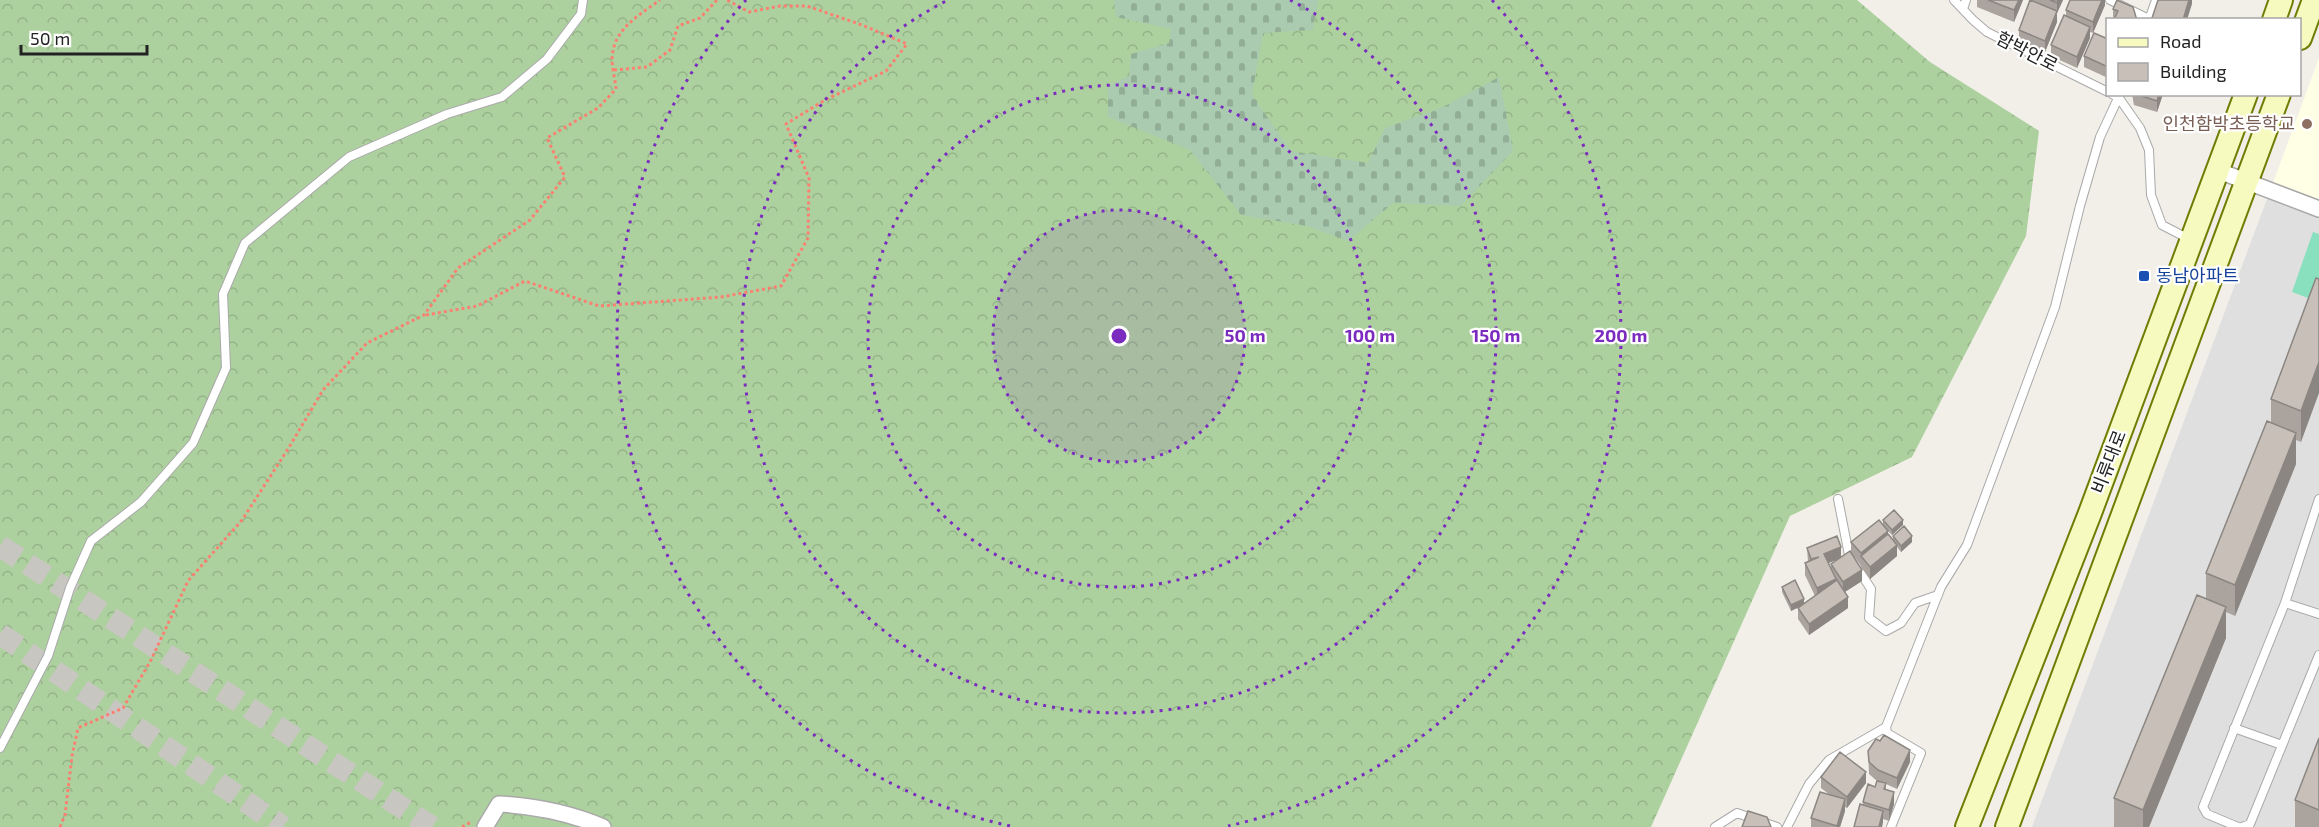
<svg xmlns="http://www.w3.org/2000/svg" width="2319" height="827" font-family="'Exo 2','Noto Sans KR',sans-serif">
	<defs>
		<pattern id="forest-crowns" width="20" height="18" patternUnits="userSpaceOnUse" patternTransform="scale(1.5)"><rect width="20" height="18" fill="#add19e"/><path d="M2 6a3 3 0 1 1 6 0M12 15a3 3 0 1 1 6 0" fill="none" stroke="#95b388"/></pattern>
		<pattern id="cemetery-stones" width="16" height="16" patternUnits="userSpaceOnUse" patternTransform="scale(1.5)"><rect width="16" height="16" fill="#aacbaf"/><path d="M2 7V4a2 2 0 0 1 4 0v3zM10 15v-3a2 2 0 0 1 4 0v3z" fill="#92ae96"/></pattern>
	</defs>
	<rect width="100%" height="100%" fill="#f2efe9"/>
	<path fill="#e0dfdf" d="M2270,191L2319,210V827H2032Z"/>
	<path fill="#ffffe5" d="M2319,58V209L2270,191Z"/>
	<path fill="url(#forest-crowns)" d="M0,0H1857L1930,62L2039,131L2026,236L1912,457L1790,516L1651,827H0Z"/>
	<path fill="url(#cemetery-stones)" d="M1114,0H1318L1313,30L1263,33L1252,95L1291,151L1368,163L1385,128L1445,106L1499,77L1513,151L1461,206L1393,203L1348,241L1307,226L1241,215L1190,150L1108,117V86L1129,76L1131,54L1169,43L1171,29L1116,17Z"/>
	<path fill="#88e0be" d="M2313,232L2319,234V302L2292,292Z"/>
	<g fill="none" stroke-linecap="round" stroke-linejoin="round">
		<path stroke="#c8c6c1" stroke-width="22" stroke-dasharray="22 11" stroke-linecap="butt" d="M0,546L432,827
			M0,634L283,827"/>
		<g stroke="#a9a9a9" stroke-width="10">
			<path id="service" d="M1954,0L1973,20L1987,32L2108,92
				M2110,0L2149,19
				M1963,9L1966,0
				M2149,20L2156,0
				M2112,94L2119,98L2140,128L2149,150L2151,195L2162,225L2189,239
				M1838,499L1849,555L1871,589L1869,618L1886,631L1901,623L1915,603L1938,595
				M2285,603L2319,614
				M1886,727L1887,733L1921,753L1891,827
				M2234,728L2282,745
				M0,748L48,656L70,588L91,541L141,502L193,443L226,368L223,294L245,243L349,157L447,114L502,97L547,59L581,14L583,0
				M1715,827L1737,813L1777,827
				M1787,827L1809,784L1829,760L1886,727L1941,587L1967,545L2055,307L2080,206L2100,137L2120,94
				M2238,827L2207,814L2203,807L2285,603L2319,499
				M2242,827L2250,824L2319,655"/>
		</g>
		<g stroke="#a9a9a9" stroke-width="18">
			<path id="minor" d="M2219,171L2319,209
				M485,827L499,804C534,806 570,813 603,827"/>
		</g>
		<g stroke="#707d05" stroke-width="26">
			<path id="secondary" d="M2274,20L2281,0
				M2300,38L2314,0
				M1967,827L2090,513L2246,94
				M2007,827L2279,94"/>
		</g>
		<path stroke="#fa8072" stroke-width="3" stroke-dasharray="3 3" stroke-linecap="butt" d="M614,70L647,67L670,50L678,26L700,18L717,0
			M426,315L477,306L525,281L599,306L721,297L781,286L808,238L809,178L786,124L825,100L886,71L907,44L862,25L807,6H780L749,12L727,0
			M60,827L65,815L72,756L78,728L123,708L151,660L188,581L242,520L288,449L323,390L367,343L424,315L458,268L530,220L565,177L547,138L598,108L616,89C615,77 610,62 613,51C617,27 642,13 660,0
			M462,827L471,822"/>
		<use href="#service" stroke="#fff" stroke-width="8"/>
		<use href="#minor" stroke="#fff" stroke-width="15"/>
		<use href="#secondary" stroke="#f7fabf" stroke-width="22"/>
	</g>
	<path fill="#aba49e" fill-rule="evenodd" d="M1977,0H2023L2014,22L1977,7Z
		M2032,0H2063L2057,13V22L2045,52L2019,41V30Z
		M2105,0V5L2093,33L2090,32V38L2077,68L2051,56V45L2066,16V10Z
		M2113,9L2136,20H2113Z
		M2108,39V78L2084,67V56Z
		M2132,94H2163L2157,112L2134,105Z
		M2316,278L2301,442L2296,440V464L2235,616L2226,612V638L2149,827H2114V798L2206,599V573L2271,423V399Z
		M1883,520L1903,525L1892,535L1885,528L1888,534L1893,539V536L1912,542L1901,552L1897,547V556L1870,579L1861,567V565L1852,554L1862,581L1845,592L1848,608L1809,635L1798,619V608L1800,607L1791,611L1782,592V587L1804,603L1815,596L1805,575V563L1808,562L1807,548L1841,557L1851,553V542L1883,526ZM1838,559L1831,564V570L1828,563Z
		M2319,738V827H2295V800Z
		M1868,751L1910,762L1897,789L1886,784V790L1894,804L1889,821L1883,819L1882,827H1854L1863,805V802L1875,787L1877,781L1869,774Z
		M1821,777L1866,783L1847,808L1845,807V811L1840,827H1811V818L1830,795L1821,788Z"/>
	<path fill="#8b8681" d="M2019,0H2023L2014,22V10Z
		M2058,0H2063L2057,13V22L2045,52V41L2057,13V3Z
		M2102,0H2105V5L2093,33V22Z
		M2189,0H2192V4L2187,20H2183Z
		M2090,27V38L2077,68V57Z
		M2159,94H2163L2157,112V101Z
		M2319,362V393L2301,442V411Z
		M2296,433V464L2235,616V585Z
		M1903,520V525L1892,535V530Z
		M1888,531V542L1861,556V565V553Z
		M1912,536V542L1901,552V546Z
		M1897,545V556L1870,579V567Z
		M1841,547V558L1824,565V554Z
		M1862,570V581L1843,593V582Z
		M1836,579V590L1817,600V588Z
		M1848,597V608L1809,635V624Z
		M1804,599V604L1791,611V605Z
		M2226,607V638L2149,827H2143V810Z
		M1910,750V762L1897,789V778Z
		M1866,772V783L1847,808V797Z
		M1894,792V804L1889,821V810Z
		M1845,799V811L1840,827H1837Z
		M1883,811V822L1882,827H1879Z"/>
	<path fill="#c7bfb8" stroke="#8b8681" stroke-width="1.5" d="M1988,0H2019L2014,10Z
		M2030,0L2057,11L2045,41L2019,30Z
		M2050,0H2058L2057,3Z
		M2070,0H2102L2093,22L2066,10Z
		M2117,0L2133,7L2136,17L2135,20H2114L2118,11L2113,9Z
		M2158,0H2189L2183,20H2157L2152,18Z
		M2064,15L2090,27L2077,57L2051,45Z
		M2094,33L2108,39V67L2084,56Z
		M2136,94H2159L2157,101Z
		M2316,278L2319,279V362L2301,411L2271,399Z
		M2267,421L2296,433L2235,585L2206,573Z
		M1894,510L1903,520L1892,530L1883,520Z
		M1879,520L1888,531L1861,553L1851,542Z
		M1904,526L1912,536L1901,546L1893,536Z
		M1888,534L1897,545L1870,567L1861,556Z
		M1837,536L1841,547L1824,554L1836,579L1817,588L1805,563L1819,557L1811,559L1807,548Z
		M1850,551L1862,570L1843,582L1831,564Z
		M1795,580L1804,599L1791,605L1782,587Z
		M1837,580L1848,597L1809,624L1798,608Z
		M2197,595L2226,607L2143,810L2114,798Z
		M1884,735L1910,750L1897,778L1878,770L1869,762L1868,751L1876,739L1880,741Z
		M2319,738V810L2295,800Z
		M1840,752L1866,772L1847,797L1821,777Z
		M1877,781L1886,783L1884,789L1894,792L1889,810L1863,802L1868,784L1875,787Z
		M1820,792L1845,799L1837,826L1811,818Z
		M1860,804L1883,811L1879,827H1854Z
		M1748,811L1767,817L1771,827H1742Z"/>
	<circle cx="1119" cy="336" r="126" fill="#7b2cbf" fill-opacity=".12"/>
	<g fill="none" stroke="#7b2cbf" stroke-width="3" stroke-dasharray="3 6">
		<circle cx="1119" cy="336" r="126"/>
		<circle cx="1119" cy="336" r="251"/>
		<path d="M1290 0A377 377 0 1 1 948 0"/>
		<path d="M1010 826A502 502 0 0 1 746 0M1492 0A502 502 0 0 1 1228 826"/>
	</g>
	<circle fill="#8d6e63" stroke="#fff" stroke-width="2" cx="2307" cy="124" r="6"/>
	<rect fill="#1a4fb4" stroke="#fff" stroke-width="2" x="2138" y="270" width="12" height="12" rx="3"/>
	<g text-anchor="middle" stroke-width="4.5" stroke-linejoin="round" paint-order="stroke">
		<g font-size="18" fill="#222" stroke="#fff">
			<text transform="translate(2027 52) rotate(27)" y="6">함박안로</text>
			<text transform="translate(2109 462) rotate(-69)" y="6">비류대로</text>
		</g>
		<g font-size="18" fill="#785e54" stroke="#fff" text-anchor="end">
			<text x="2295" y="130">인천함박초등학교</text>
		</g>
		<g font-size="18" fill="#164399" stroke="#fff" text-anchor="start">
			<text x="2156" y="282">동남아파트</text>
		</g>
	</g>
	<circle cx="1119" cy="336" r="9" fill="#7b2cbf" stroke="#fff" stroke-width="3"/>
	<g font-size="18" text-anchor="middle" font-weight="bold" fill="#7b2cbf" stroke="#fff" stroke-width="4.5" stroke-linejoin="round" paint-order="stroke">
		<text x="1245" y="342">50 m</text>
		<text x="1370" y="342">100 m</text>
		<text x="1496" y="342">150 m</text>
		<text x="1621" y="342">200 m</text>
	</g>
	<rect x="2106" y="18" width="195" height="78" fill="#ffffff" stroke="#a7a7a7" stroke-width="1.5"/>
	<rect x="2118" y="38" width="30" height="9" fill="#f7fabf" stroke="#a7a7a7" stroke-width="1.5"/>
	<text x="2160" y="48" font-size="18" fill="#222222">Road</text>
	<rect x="2118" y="63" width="30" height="18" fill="#c7bfb8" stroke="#a7a7a7" stroke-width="1.5"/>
	<text x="2160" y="78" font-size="18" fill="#222222">Building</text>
	<path d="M21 45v9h126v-9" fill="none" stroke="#222222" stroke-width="3"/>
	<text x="30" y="45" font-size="18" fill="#222222" stroke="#ffffff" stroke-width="4.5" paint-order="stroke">50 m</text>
</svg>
